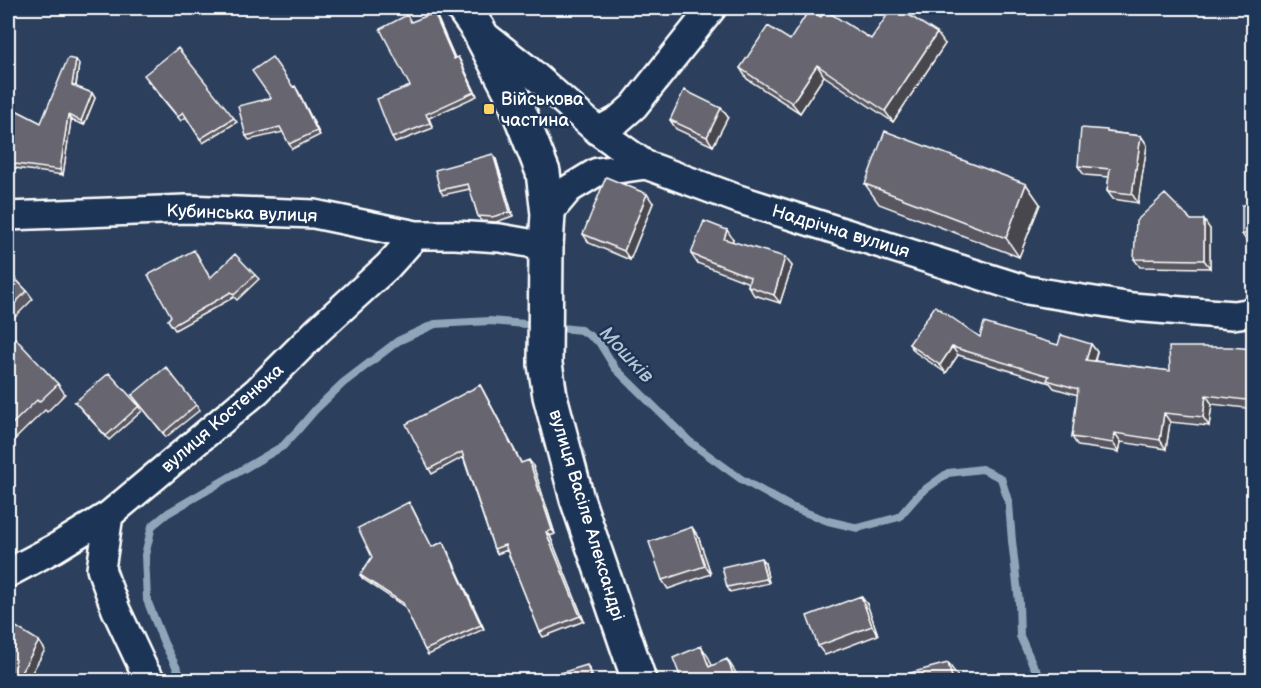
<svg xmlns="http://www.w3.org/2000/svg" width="1261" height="688" font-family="'Balsamiq Sans',sans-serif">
	<rect width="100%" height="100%" fill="#2c3f5c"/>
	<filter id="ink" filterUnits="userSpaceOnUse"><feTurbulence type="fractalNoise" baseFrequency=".0167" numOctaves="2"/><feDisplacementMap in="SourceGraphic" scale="12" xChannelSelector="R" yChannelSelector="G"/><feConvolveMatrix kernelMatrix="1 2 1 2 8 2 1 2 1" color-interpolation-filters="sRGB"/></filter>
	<g filter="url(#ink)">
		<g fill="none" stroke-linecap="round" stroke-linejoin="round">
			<path stroke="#8fa6ba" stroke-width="8" d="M551,327L581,330L599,342L615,368L690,442L741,479L791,507L828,521L858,528L899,517L920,493L948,473L982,469L1001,478L1009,504L1012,541L1019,602L1020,636L1033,665L1043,680
				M183,680L164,643L147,600L145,555L152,526L168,513L283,446L297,431L316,409L343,383L398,341L435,324L490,321L538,325"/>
			<g stroke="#fff" stroke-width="32">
				<path id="street" d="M483,34L525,67L598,131L646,165L738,199L1027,290L1132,307L1233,315L1254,312
					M598,131L618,120L634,106L712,8
					M548,214L569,189L597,172L646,165
					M8,216L186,209L314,214L416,235H455L500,238L546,246
					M109,515L101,569L116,610L145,672L151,680
					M8,573L55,548L109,515L257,391L318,330L388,266L416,235"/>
			</g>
			<g stroke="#fff" stroke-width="38">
				<path id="secondary" d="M463,8L478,29L513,96L543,172L548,214L546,246L545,364L550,396L577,499L639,680"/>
			</g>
			<use href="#street" stroke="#1d3557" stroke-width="27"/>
			<use href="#secondary" stroke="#1d3557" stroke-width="33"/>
		</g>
		<path fill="#585760" stroke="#fff" stroke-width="1.5" d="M434,13L437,17L455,58L458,57L461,62L477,96L429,118L433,128L395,143L392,138L410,86L412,22Z
			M821,17L871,39L945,44L893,122L824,76L800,113L747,79L740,68L790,40Z
			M76,60L79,64L76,87L92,93L95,98L84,125L71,120L63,175L8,167V106L41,123Z
			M147,80L234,118L237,122L203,143L186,117L181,121Z
			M293,87L298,91L320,135L292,149L283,132L249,140L246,136L271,98Z
			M721,108L728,117L713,146L676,129L670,120Z
			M1108,132L1141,136L1147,145L1138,203L1113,199L1107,191L1109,177L1084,175L1078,166Z
			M496,159L513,216L496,222L481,221L478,216L470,189L443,195L440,190Z
			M865,184H1026L1040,204L1019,257L879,204Z
			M653,203L630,260L589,243L583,234Z
			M1254,205V260L1248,252V243L1242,234Z
			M1191,220L1210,229V268L1140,267L1134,259Z
			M733,239L732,242L792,266L780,303L754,295L748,286L749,283L697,263L691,254Z
			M197,254L210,278L255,275L259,279L237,300L234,297L175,330L168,320L171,316Z
			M8,271L27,291L33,299L8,324Z
			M980,337L1058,345L1091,344L1097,352L1095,361L1170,371L1254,349V409L1212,404L1209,426L1170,422L1166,449L1121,442L1119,452L1078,446L1072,437L1078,395L1054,388L1050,383L958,355L946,373L915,352L909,344Z
			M8,345L58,384L65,394L47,412L45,410L8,446Z
			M480,385L521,463L533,465L555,534L550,536L584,621L543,637L540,632L507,550L497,554L494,549L463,457L432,474L429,469Z
			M132,395L196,405L200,410L166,437Z
			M75,402L139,406L142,411L109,440Z
			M412,507L432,547L443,542L446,547L484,629L428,655L425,650L405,607L363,579L360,575Z
			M698,536L711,574L668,589L662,580Z
			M765,563L769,583L730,592L727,587Z
			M867,604L878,635L825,655L818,646Z"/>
		<path fill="#47474e" stroke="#fff" stroke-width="1.5" d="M434,13L437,17L457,63L454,59Z
			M937,33L945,44L893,122L885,111Z
			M458,57L461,62L477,96L474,92Z
			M76,60L79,64L75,90L72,85Z
			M817,65L824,76L800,113L792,103Z
			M295,86L298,91L320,135L317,131Z
			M92,93L95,98L84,125L81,121Z
			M721,108L728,117L713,146L707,137Z
			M68,115L71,120L63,175L60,170Z
			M1141,136L1147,145L1138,203L1132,194Z
			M493,154L496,159L513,216L510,212Z
			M1026,184L1040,204L1019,257L1006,238Z
			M647,194L653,203L630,260L624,251Z
			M1204,220L1210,229V268L1204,260Z
			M727,230L733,239L730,248L724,239Z
			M785,257L792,266L780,303L774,295Z
			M1091,344L1097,352L1092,368L1086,360Z
			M952,347L958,355L946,373L940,365Z
			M480,385L483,390L524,468L521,463Z
			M1206,395L1212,404L1209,426L1203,417Z
			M1164,413L1170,422L1166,449L1160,440Z
			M1115,433L1121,442L1119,452L1113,443Z
			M529,460L533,465L555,534L552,530Z
			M692,527L698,536L711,574L705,566Z
			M546,532L550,536L584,621L580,616Z
			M443,542L446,547L484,629L481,625Z
			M761,558L765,563L769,583L766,579Z
			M861,596L867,604L878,635L872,626Z
			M39,641L45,650L27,681H16Z
			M701,646L709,658L717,678L709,667Z
			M727,659L735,671L739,681H736Z
			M948,663L957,675L958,681H953Z
			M587,665L590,669L594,681H592Z"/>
		<path fill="#666570" stroke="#fff" stroke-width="1.5" d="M892,8H898L937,33L885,111L817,65L792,103L740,68L768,26L790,40L809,10L821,17L825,10L871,39Z
			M434,13L454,59L458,57L474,92L426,114L430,123L392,138L377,99L410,86L380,29L407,15L411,22Z
			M178,48L234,118L200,139L183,112L178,117L144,75Z
			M272,57L293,87L295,86L317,131L289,144L280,127L246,136L238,106L271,98L252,71Z
			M68,58L76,60L72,85L92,93L81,121L68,115L60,170L8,163V106L41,123Z
			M684,90L721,108L707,137L670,120Z
			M1081,128L1107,130V132L1141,136L1132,194L1107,191L1110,169L1078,166Z
			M885,131L1026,184L1006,238L865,184Z
			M493,154L510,212L492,217L478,216L468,184L440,190L435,170Z
			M606,177L647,194L624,251L583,234Z
			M1165,194L1191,220H1204V260L1134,259L1136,221Z
			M1242,205H1254V252H1248V234H1242Z
			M704,221L727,230L724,239L785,257L774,295L748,286L750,277L691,254Z
			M194,250L210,278L235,254L255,275L234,295L231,292L172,326L168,320L171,316L148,275Z
			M8,271L27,291L8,310Z
			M935,306L980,337L984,323L1058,345L1061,335L1091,344L1086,360L1170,371L1169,347H1230L1254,349V401L1206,395L1203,417L1164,413L1160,440L1115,433L1113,443L1072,437L1078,389L1047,380L1049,376L952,347L940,365L909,344Z
			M15,338L58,384L39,402L37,400L8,428V345Z
			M166,367L196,405L163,433L132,395Z
			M109,373L139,406L106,436L75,402Z
			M480,385L521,463L529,460L552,530L546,532L580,616L540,632L505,545L494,549L462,452L429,469L406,424Z
			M409,502L432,547L443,542L481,625L425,650L403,603L360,575L372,557L358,528Z
			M692,527L705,566L662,580L649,542Z
			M761,558L766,579L727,587L722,567Z
			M861,596L872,626L818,646L807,616Z
			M8,622L39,641L16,681H14L8,677Z
			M701,646L709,667L727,659L736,681H682L673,658Z
			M948,663L953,681H891V678Z
			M587,665L592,681L538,680Z"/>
	</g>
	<rect fill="#ffd166" stroke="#1d3557" stroke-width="2" x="483" y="103" width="12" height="12" rx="3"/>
	<g text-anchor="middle" stroke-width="5" stroke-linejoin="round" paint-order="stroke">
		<g font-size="18" fill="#fff" stroke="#1d3557" text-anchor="start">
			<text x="501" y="105">Військова<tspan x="501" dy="21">частина</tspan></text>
		</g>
		<g font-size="18" fill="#fff" stroke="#1d3557">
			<text transform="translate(242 213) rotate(2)" y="6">Кубинська вулиця</text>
			<text transform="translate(841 231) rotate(17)" y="6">Надрічна вулиця</text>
			<text transform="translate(222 418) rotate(-41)" y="6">вулиця Костенюка</text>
			<text transform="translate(587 515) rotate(73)" y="6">вулиця Васіле Александрі</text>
		</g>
		<g font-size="20" font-style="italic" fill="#b4c4d1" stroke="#1d3557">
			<text transform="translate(627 354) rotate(47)" y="7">Мошків</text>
		</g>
	</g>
	<rect width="1261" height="688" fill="none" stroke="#1d3557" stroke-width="30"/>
	<rect x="15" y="15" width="1231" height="658" fill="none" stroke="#fff" stroke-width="2" filter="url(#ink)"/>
</svg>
